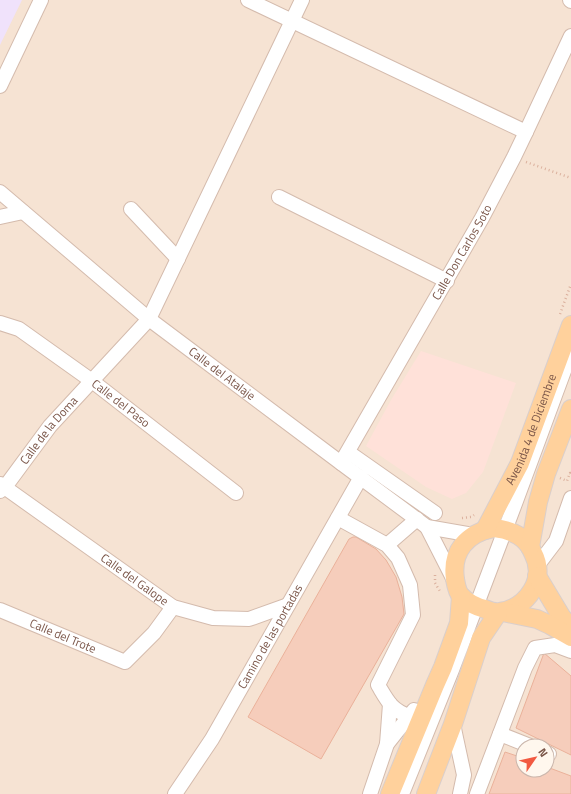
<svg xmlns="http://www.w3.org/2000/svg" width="571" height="794" font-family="'Titillium Web',sans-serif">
	<rect width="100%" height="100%" fill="#fef2e6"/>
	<path fill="#f6e3d3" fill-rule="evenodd" d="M0,0H571V794H0ZM523,746H547V770H523Z"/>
	<path fill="#ffe1d9" d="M421,351L516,383L483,472L466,493L452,499L426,487L366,446L391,400Z"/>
	<path fill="#f0e2fb" d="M0,0H22L0,45Z"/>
	<path fill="#f6cdbb" stroke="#eab19a" d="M353,537H356L376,549L386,560L396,577L402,597L404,614L321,759L248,717L349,539Z
		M544,653L571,676V755L516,728Z
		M505,752L523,758V770H547V767L571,776V794H489Z"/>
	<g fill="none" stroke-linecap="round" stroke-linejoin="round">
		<g stroke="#d4bbad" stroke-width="16">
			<g id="minor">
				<path d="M248,0L526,132"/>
				<path d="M570,0L571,1"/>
				<path d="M0,86L41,0"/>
				<path id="s1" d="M0,192L149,319L341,463L427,527L473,535"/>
				<path d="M279,197L447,281"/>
				<path d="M131,209L178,259"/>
				<path d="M0,217L23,212"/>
				<path id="s2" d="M0,323L19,329L92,381L236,493"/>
				<path d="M348,452L435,513"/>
				<path id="s3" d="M341,463L482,218L514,157L526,132L571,36"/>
				<path id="s4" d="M0,484L173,607L213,618L249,619L288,605"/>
				<path id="s5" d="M0,491L5,487L50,426L149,319L302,0"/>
				<path d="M338,518L387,545L398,558L410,585L413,615L378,685C387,700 391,710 409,716"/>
				<path d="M427,527L454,580"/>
				<path d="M387,545L417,519"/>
				<path d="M537,566L556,541L571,498"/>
				<path id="s6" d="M0,610L125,662L154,633L173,607"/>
				<path d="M453,724L464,775L460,794"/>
				<path d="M500,734L530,746"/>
				<path d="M387,744L390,704"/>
				<path d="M547,753L549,754"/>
				<path id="s7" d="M175,794L212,739L361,477"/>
				<path d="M370,794L387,744L414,710"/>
				<path d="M402,794L452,670L516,501L571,352"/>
				<path d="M477,794L525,668L535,648L555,645L571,651"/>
			</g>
		</g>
		<g stroke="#dacfcc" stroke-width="20">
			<g id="major">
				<path d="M494,528C504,529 514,532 522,538C527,542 531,548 533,553C547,579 527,608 500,612C495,613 490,611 485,609C477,607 468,603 461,596C458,593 456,585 455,579C451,551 467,533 494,528Z"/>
				<path id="s8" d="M485,530L520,463L571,325"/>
				<path d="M530,547L538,502L546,474L571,409"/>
				<path d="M537,576L561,616L571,629"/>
				<path d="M503,612L537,619L550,625L571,637"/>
				<path d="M390,794L435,685L443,667L459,623L461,596"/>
				<path d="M426,794L453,724L481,638L498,613"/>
			</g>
		</g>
		<path stroke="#dbb09d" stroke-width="2.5" stroke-dasharray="1 3" stroke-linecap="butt" d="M526,162L571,178
			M560,314L571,284
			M560,478L567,481L570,473L571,474
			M462,518L471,517L474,515
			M435,575V583L441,593"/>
		<use href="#minor" stroke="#fff" stroke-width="14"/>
		<use href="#major" stroke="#ffd19c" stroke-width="18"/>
	</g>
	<g text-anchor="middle" stroke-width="3" stroke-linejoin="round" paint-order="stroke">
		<g font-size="12" fill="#7a5548" stroke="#fff7ee">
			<text dy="4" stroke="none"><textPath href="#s3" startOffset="243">Calle Don Carlos Soto</textPath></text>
			<text dy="4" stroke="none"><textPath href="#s1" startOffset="287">Calle del Atalaje</textPath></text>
			<text dy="4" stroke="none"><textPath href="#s2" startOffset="146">Calle del Paso</textPath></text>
			<text dy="4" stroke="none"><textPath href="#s8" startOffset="111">Avenida 4 de Diciembre</textPath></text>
			<text dy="4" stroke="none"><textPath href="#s5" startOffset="78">Calle de la Doma</textPath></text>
			<text dy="4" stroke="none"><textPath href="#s4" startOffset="165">Calle del Galope</textPath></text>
			<text dy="4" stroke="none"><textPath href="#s6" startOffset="68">Calle del Trote</textPath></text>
			<text dy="4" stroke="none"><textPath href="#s7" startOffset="184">Camino de las portadas</textPath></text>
		</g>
	</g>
	<g transform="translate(535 758) rotate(56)"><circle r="19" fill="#fff7ee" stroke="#cab6ac"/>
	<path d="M0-3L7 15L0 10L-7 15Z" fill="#f25941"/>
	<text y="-6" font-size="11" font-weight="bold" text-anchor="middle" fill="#7a5548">N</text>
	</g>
</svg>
